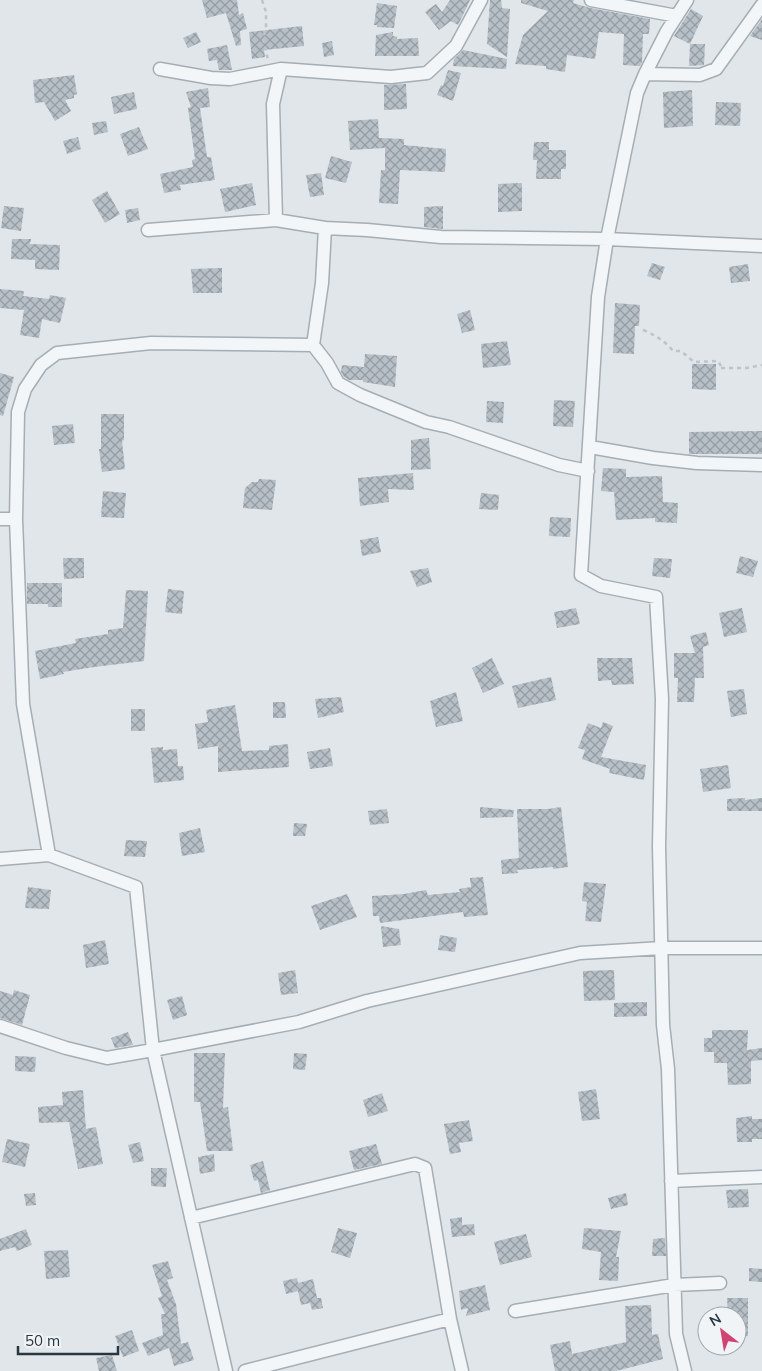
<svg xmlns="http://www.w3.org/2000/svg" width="762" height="1371" font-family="Mulish,sans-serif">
	<defs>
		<pattern id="building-cross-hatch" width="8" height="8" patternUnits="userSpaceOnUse" patternTransform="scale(1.25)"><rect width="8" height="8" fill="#b7c0c7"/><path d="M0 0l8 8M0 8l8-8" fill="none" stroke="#959da3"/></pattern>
	</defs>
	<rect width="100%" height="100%" fill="#e0e6ea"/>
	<path fill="url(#building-cross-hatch)" d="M202,0H237L239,15L243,13L247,29L240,31L241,45L236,46L226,13L207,18Z
		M450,0H470L458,25L451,21L439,30L425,12L436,4L442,12Z
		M490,0H501L502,8L510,9L507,57L487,44Z
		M521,0H574L573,3L590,8L650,19L649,34H643L642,62L640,66L623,65L624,34L599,32L595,59L567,55L565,72L546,69V66L515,64L523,35L548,11L521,3Z
		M377,3L397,6L394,28L377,27V25H374Z
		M691,9L703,16L690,44L674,36Z
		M762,19V40L750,36Z
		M302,26L304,46L264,50L265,57L252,59L249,32Z
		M196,32L201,42L188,48L183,38Z
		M393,32V36L397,37V39L418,38L419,56H375L376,35Z
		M332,41L334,55L324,57L322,43Z
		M690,44H705L704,65L689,66Z
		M227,45L232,70H219L217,60L209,61L207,49Z
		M463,50L507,59L506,69L453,66L454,59Z
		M448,70L461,73L453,101L437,95L441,85L443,86Z
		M74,75L77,94L74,95V98L65,100L71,111L55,121L44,102L35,103L33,80Z
		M406,84L407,109L384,110V85Z
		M208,88L210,107L200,108L207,157H211L215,180L180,185L181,190L164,193L160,174L193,167L192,160L195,159L188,108L191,107L186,92Z
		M692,90L693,126L664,128L663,92Z
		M134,92L137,109L114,114L111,97Z
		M716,102L741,103L740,126L715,125Z
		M378,119L379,138L404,139V145L446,149L445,172L400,170L398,204L379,203L381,170H385V148L350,150L348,121Z
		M106,121L108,132L94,135L92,123Z
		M139,127L148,149L128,156L120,134Z
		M78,137L81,149L67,154L63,141Z
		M534,142H549V150H566V169H561V179H536L537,160H533Z
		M331,156L352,162L346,183L325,178Z
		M321,173L324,195L310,197L306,175Z
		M252,183L256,205L225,212L220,189Z
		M522,183V211L498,212V184Z
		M107,191L120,214L105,223L92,200Z
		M4,206L24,208L21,231L1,228Z
		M443,206V229L424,227V207Z
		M138,208L140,220L127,223L125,210Z
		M12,239H31L30,244L60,245L59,270L35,269V260L11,259Z
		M652,263L665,267L660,280L647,276Z
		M748,264L750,281L731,283L729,267Z
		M222,268V293H193L191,269Z
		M0,289L24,291L23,296L49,299L50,295L66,298L60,323L42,319L39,338L20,335L24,310L0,308Z
		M615,303L640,305L639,326H635L634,354L613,353Z
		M470,310L475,330L462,333L457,314Z
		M507,341L511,365L483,368L481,344Z
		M365,354L397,356L395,387L363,382V380H349L344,377L341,372L342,365L364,367Z
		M692,364H716V390L692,389Z
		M0,373L14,377L3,416L0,415Z
		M554,400L575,401L573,427L553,426Z
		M487,401L504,402L503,423L486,422Z
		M101,414H124V440L122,441L125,469L102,472L99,449H101Z
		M73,424L75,443L54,445L52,426Z
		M762,431V454H689V432Z
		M429,438L431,469L411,470V440Z
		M603,468L626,469V477L662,476L663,502L678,503L677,523L655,522V518L616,520L614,492L601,491Z
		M413,473L414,490L388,489L389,502L360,506L358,478Z
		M259,479L276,480L272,510L243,508L245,488L252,482H258Z
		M103,491L126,493L124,518L101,517Z
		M481,493L499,495L498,510L479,509Z
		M550,517L571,518L570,537L549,536Z
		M378,537L381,552L362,556L360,540Z
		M740,556L758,561L753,577L736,573Z
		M63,558H84V578L64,579Z
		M654,558L672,559L670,578L652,576Z
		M428,568L432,582L417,587L410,571Z
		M27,583H62V607H48V604H27Z
		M168,589L184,591L182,614L165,612Z
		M126,590L148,591L144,661L94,667L63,672L64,674L40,679L35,651L76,643L75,639L108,634V630L123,628Z
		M576,608L580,624L557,628L554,612Z
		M742,608L747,632L724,637L719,613Z
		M706,632L709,645L703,647L704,678H695L694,702H677L678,678H674V653H695L690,636Z
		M492,658L504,684L483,693L472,668Z
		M597,658H632L634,684L612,685L611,680L598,681Z
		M551,677L556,700L518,708L512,686Z
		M744,689L747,714L731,717L727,691Z
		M456,692L463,721L436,727L430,701Z
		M341,697L344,712L318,718L315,699Z
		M273,702H285L286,718H273Z
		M235,705L242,751L269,750V746L288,744L289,767L218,772V746L198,749L195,724L208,722L206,710Z
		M131,709H145V731H131Z
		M603,722L613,726L601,757L646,765L644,780L609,773L610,769L582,759L585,750L578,748L588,723L601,728Z
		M163,747V750L177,749L178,766H183L184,780L154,783L151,748Z
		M330,748L333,766L310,769L307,752Z
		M728,765L731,788L703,792L700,769Z
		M745,798V800L762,798V811H727V799Z
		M480,807L514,810L513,817L480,818Z
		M561,807L568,867L553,869V867L517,870L518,873L502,874L501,860L519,858L517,809H548Z
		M387,809L389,823L370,825L368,811Z
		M294,823L307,824L305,836H293Z
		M200,828L205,852L182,856L179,833Z
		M126,840L147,841L145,857L124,856Z
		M483,877L488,915L464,917L463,912L380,923L379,916H373L372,896L404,894L426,890L428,895L460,892L459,889L471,887L470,878Z
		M584,882L606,884L601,922L585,921L587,902L582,901Z
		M28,887L51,890L49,909L25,908Z
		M347,894L357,917L320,930L311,906Z
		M381,926L399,929L401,945L383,947Z
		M440,935L457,938L455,952L438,950Z
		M105,940L109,964L86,968L83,945Z
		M295,970L298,993L281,995L278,973Z
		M614,970L615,1000L584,1001L583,971Z
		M14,990L30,995L22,1025L0,1018V991L13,995Z
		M182,996L187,1015L173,1020L167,1000Z
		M647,1002V1016L614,1017V1003Z
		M712,1030H748L747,1050L762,1048V1060L751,1061V1084L728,1085L727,1063H714V1052H704V1038H712Z
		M128,1032L133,1045L115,1048L111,1038Z
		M194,1053H225L223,1108L228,1107L233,1151H207L200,1102H194Z
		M294,1053L307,1054L305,1070L293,1069Z
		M15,1056L36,1057L35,1072L15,1071Z
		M596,1089L600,1119L582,1121L578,1092Z
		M83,1090L86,1129L96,1127L103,1164L78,1169L69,1122L39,1123L38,1107L63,1105L62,1092Z
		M382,1093L388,1111L368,1117L363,1100Z
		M752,1116V1119H762V1139H752V1142H737L736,1118Z
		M469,1120L473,1141L459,1143L461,1152L450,1154L444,1124Z
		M7,1139L30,1144L25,1167L2,1162Z
		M140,1142L144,1161L133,1163L128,1145Z
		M376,1144L382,1164L354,1170L349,1151Z
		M214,1154L215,1171L200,1174L198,1157Z
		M263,1161L270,1190L261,1193L258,1180L254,1181L250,1165Z
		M151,1168H167L166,1187L151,1186Z
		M748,1189L749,1207L728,1208L726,1190Z
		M35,1193L36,1205L26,1206L24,1194Z
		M626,1193L628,1205L611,1209L608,1198Z
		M462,1217V1225L474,1224L475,1235L452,1237L450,1219Z
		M338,1228L357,1233L350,1258L331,1252Z
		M584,1228L621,1231L616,1257H619L618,1281L599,1280L601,1252L582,1249Z
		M26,1229L32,1245L17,1251L15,1247L0,1251V1239Z
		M526,1234L532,1257L500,1265L494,1242Z
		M665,1238L666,1256H652L653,1239Z
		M68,1250L70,1277L46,1279L44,1251Z
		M168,1261L173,1278L167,1280L176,1304L181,1344L188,1342L194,1360L174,1366L169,1348L148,1356L142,1343L163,1335L161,1314H165L158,1298L162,1296L152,1265Z
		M749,1268L762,1269V1282L749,1281Z
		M297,1278L298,1283L313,1279L317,1298H321L323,1308L312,1310L310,1303L301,1305L298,1291L286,1294L283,1281Z
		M485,1285L490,1310L466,1316L468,1308L461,1310L459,1291Z
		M727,1298H748V1336L737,1337V1316H728Z
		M651,1305L652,1335L658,1334L663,1359L616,1371H555L550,1345L570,1341L572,1354L626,1342L625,1306Z
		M132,1330L139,1351L123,1357L115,1336Z
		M112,1355L117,1371H99L96,1358Z"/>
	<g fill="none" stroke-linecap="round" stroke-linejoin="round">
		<g stroke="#a5aeb4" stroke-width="15">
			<path id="minor" d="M591,0L677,16
				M160,69L211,78L230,79L281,69
				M645,74L667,31L687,0
				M325,228L367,230L441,237L607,239L762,246
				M148,230L276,220
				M313,345L322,283L325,228L276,220L273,104L281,69L391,77L427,73L456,46L481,0
				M590,447L653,458L697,463L762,465
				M0,519H16
				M49,855L23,704L16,519L18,412L25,389L41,365L57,353L151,343L313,345L327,363L338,383L360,395L426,422L449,427L559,465L588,471
				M0,859L49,855L136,887L153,1050L226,1371
				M0,1026L66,1048L107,1058L153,1050L299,1022L367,1001L580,953L662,948H762
				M671,1181L762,1177
				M191,1218L415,1164L425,1168L450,1319L462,1371
				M515,1311L674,1285L720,1283
				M245,1371L450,1319
				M685,1371L676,1334L668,1069L663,1025L659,846L662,699L656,597L601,586L581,575L598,297L607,239L637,93L645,74L700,75L716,69L762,5"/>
		</g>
		<path stroke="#bec4c9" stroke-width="2.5" stroke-dasharray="4 4" stroke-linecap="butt" d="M262,0L266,12V29L263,38L268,60
			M643,330C655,335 665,341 673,351H681L694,362L718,361L722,368
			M721,368H746L762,365"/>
		<use href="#minor" stroke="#f3f6f8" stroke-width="12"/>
	</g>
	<g transform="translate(722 1331) rotate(329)"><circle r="24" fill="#f0f4f7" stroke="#a0a8af"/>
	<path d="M0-4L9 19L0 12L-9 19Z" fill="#d14370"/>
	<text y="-8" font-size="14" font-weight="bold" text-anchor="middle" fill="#283642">N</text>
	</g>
	<path d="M18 1346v8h100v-8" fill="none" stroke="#283642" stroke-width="2.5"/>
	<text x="25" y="1346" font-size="15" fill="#283642" stroke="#f0f4f7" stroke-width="4" paint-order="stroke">50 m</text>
</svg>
